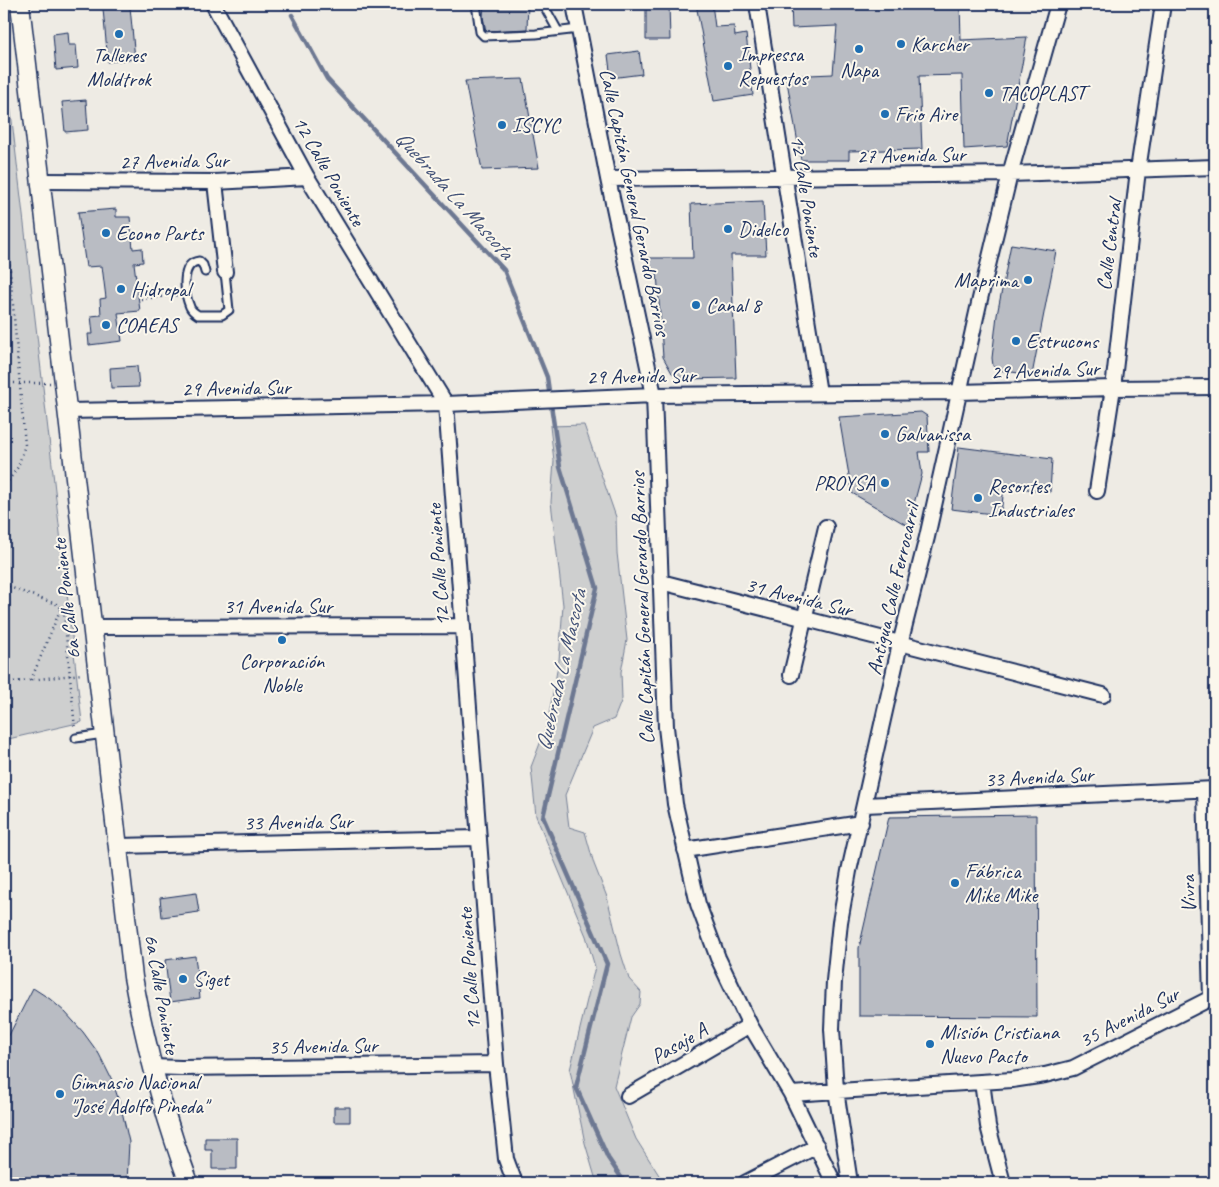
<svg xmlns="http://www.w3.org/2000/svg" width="1219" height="1187" font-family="Caveat,sans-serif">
	<rect width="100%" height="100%" fill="#eeebe4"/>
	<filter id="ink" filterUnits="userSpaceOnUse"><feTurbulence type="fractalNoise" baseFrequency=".02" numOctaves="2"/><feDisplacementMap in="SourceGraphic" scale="10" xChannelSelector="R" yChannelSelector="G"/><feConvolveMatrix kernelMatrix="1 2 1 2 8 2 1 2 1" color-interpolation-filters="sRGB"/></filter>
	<g filter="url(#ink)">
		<path fill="#cecfcf" stroke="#747f96" d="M4,52L82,722L4,740Z
			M584,425L616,517L617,553L627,640L621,672L622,699L614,719L593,728L565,795L569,827L585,832L594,864L607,897L621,954L629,979L641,992L640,1004L631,1017L614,1086L636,1139L664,1183H603L595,1177L585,1143L570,1070L595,967L586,936L536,816L531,767L547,725L559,660L563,605L551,502L554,461L550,426Z"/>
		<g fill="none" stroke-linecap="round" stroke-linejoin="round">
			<path stroke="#6d7892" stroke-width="4.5" d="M292,15L327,79L504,270L547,377L560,467L597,588L543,817L607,964L576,1087L608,1158L625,1183"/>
		</g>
		<path fill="#b9bcc3" stroke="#1b2f5e" d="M484,4H528L527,29L486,31L483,17Z
			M646,4H669L670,40H646Z
			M696,4H712L715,27L734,26L735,36L746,34L753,95L714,101Z
			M791,4H960L961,40L1027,37L1007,146L964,149L962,75L919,76L922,149L849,151V160H801L786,76L833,74L837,26L792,28Z
			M130,7L135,59L108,62L103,9Z
			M68,32L69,45H76L78,68L56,70L53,34Z
			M639,51L642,74L611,78L608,55Z
			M523,79L539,168L482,170L465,81Z
			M86,100L88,130L65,132L62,102Z
			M763,201L766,255H731L736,378L683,379L672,373L663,357L657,273H650L649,258H693L691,204Z
			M116,209V217H130L133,249L142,248L143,262L134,263L140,311L118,313L122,341L89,345L88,334H93L91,316L101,315L100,299L106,298L102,266L86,267L78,212Z
			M1011,244L1056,251L1032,375L998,370L993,366L992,358L997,315Z
			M137,366L139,387L111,388L110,368Z
			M921,412L927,416L929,452H919L922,474L908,526L852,493L839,417Z
			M959,447L1052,459L1050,492L1004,486L1001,515L951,509Z
			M1036,815L1037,1017L859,1016V948L889,817Z
			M196,893L199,912L162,917L160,898Z
			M195,956L200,998L170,1002L165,960Z
			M33,988L50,999L65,1012L83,1032L99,1054L112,1080L121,1107L129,1142L127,1183H4V1045Z
			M334,1107H350V1122H334Z
			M205,1138H237V1169H212V1150H205Z"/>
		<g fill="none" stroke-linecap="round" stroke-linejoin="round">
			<g stroke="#1b2f5e" stroke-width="11">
				<path id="service" d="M476,4L480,32L484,36L536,34L579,29
					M543,4L558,31
					M205,272L203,265L199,261C180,263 184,293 190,307C191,310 195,313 198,315H222L229,310L225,272
					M76,738L104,734"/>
			</g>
			<g stroke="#1b2f5e" stroke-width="18">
				<path id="minor" d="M213,4L307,177L446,404L496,1064L506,1159L515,1183
					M574,4L608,179L654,395L666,727L675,804L698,904L718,958L750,1025L791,1094L834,1183
					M757,4L819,393
					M608,179L1010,174L1215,167
					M42,181L215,182L307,177
					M215,182L225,272
					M67,411L446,404L654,395L959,392L1113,388L1215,387
					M1097,491L1113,388L1138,170L1163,4
					M661,582L1103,695
					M92,627L463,626
					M791,675L826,527
					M1205,790L1211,998
					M865,805L1215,789
					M118,846L479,838
					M685,850L861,823
					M152,1067L181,1068L496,1064
					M982,1082L988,1126L1003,1183
					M791,1094L1012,1080L1045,1075L1073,1068L1215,996
					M628,1096L750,1025
					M745,1183L817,1146
					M850,1183L836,1090L832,1029L834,981L840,922L849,871L900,644L927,537L980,299L1010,174L1058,4"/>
			</g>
			<g stroke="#1b2f5e" stroke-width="21">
				<path id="tertiary" d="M20,4L133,977C146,1048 164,1116 189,1183"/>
			</g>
			<path stroke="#1b2f5e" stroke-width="2.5" stroke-dasharray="1 4" stroke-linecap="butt" d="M4,220L7,235L25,445L18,467L4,487
				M141,299L178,295
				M4,383H50
				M4,585L56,604L61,608L64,613L75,729
				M31,680L61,608
				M4,683L82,674"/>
			<use href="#service" stroke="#fbf7ec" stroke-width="7"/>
			<use href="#minor" stroke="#fbf7ec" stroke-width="14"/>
			<use href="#tertiary" stroke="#fbf7ec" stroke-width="18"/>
		</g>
	</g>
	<g fill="#1f6fb2" stroke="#fbf7ec" stroke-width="2">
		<circle cx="119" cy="34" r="5"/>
		<circle cx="901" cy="44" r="5"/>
		<circle cx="859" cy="49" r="5"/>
		<circle cx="728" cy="66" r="5"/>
		<circle cx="989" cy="93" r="5"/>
		<circle cx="885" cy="114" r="5"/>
		<circle cx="502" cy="125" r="5"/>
		<circle cx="728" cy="229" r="5"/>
		<circle cx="106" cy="233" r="5"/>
		<circle cx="1028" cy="280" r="5"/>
		<circle cx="121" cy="289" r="5"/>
		<circle cx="696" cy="305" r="5"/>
		<circle cx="106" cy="325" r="5"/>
		<circle cx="1016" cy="341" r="5"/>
		<circle cx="885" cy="434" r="5"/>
		<circle cx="885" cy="483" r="5"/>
		<circle cx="978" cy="498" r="5"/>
		<circle cx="282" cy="640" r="5"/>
		<circle cx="955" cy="883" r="5"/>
		<circle cx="183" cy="979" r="5"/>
		<circle cx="930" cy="1044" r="5"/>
		<circle cx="60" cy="1094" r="5"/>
	</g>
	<g text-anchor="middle" stroke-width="4" stroke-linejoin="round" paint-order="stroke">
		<g font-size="21" fill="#1b2f5e" stroke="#fbf7ec" text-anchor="start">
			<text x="911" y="51">Karcher</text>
			<text x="738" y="61">Impressa<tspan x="738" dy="24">Repuestos</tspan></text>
			<text x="119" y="62" text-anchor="middle">Talleres<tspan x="119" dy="24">Moldtrok</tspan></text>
			<text x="859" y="77" text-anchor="middle">Napa</text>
			<text x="999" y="100">TACOPLAST</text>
			<text x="895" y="121">Frio Aire</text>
			<text x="512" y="132">ISCYC</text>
			<text x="738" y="236">Didelco</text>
			<text x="116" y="240">Econo Parts</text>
			<text x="1018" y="287" text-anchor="end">Maprima</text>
			<text x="131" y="296">Hidropal</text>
			<text x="706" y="312">Canal 8</text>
			<text x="116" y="332">COAEAS</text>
			<text x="1026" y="348">Estrucons</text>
			<text x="895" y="441">Galvanissa</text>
			<text x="875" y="490" text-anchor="end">PROYSA</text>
			<text x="988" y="493">Resortes<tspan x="988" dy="24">Industriales</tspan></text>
			<text x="282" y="668" text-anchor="middle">Corporación<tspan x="282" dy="24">Noble</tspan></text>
			<text x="965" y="878">Fábrica<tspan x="965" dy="24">Mike Mike</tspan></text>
			<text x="193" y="986">Siget</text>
			<text x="940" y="1039">Misión Cristiana<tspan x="940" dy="24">Nuevo Pacto</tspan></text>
			<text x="70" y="1089">Gimnasio Nacional<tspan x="70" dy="24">"José Adolfo Pineda"</tspan></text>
		</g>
		<g font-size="21" fill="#1b2f5e" stroke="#fbf7ec">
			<text transform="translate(911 155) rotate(-1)" y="7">27 Avenida Sur</text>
			<text transform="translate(174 161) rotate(-1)" y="7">27 Avenida Sur</text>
			<text transform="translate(329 171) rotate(60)" y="7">12 Calle Poniente</text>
			<text transform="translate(807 196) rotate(81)" y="7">12 Calle Poniente</text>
			<text transform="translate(635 202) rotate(78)" y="7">Calle Capitán General Gerardo Barrios</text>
			<text transform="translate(1109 245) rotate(-83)" y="7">Calle Central</text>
			<text transform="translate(1045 370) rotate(-2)" y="7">29 Avenida Sur</text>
			<text transform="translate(641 376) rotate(-1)" y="7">29 Avenida Sur</text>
			<text transform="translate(236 388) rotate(-1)" y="7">29 Avenida Sur</text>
			<text transform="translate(438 565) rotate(-94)" y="7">12 Calle Poniente</text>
			<text transform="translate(893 589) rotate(-77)" y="7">Antigua Calle Ferrocarril</text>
			<text transform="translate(799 597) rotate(14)" y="7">31 Avenida Sur</text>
			<text transform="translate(66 599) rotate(-97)" y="7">6a Calle Poniente</text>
			<text x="278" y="613">31 Avenida Sur</text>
			<text transform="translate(642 608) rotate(-92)" y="7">Calle Capitán General Gerardo Barrios</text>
			<text transform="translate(1039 777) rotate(-3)" y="7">33 Avenida Sur</text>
			<text transform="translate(298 822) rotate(-1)" y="7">33 Avenida Sur</text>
			<text transform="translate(1188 894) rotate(-92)" y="7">Vivra</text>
			<text transform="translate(469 969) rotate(-94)" y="7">12 Calle Poniente</text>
			<text transform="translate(162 994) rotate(80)" y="7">6a Calle Poniente</text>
			<text transform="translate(1129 1017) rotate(-27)" y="7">35 Avenida Sur</text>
			<text transform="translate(679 1043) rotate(-30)" y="7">Pasaje A</text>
			<text transform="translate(323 1046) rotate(-1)" y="7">35 Avenida Sur</text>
		</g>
		<g font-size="22" font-style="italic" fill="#445378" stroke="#fbf7ec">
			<text transform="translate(455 194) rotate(48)" y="8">Quebrada La Mascota</text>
			<text transform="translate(560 670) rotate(-77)" y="8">Quebrada La Mascota</text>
		</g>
	</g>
	<rect width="1219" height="1187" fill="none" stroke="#fbf7ec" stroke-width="20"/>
	<rect x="10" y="10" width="1199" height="1167" fill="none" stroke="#1b2f5e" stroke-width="2" filter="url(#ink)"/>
</svg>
